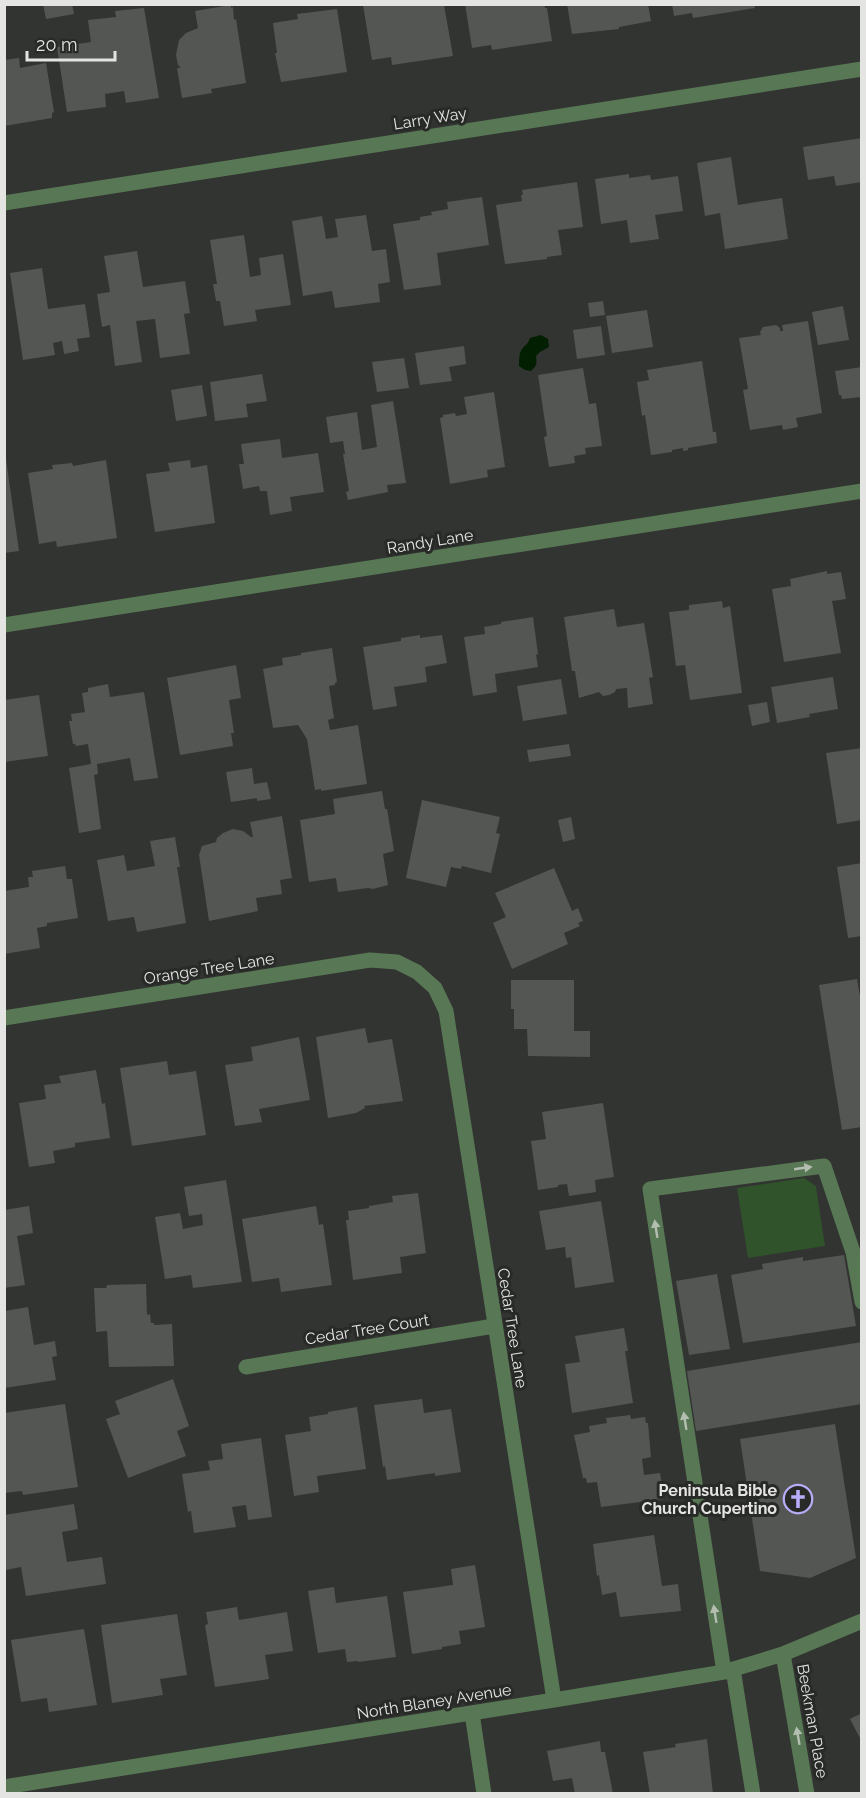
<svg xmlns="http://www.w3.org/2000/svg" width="866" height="1798" font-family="Raleway,sans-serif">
	<rect width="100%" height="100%" fill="#323431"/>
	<path fill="#30532b" d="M804,1178L816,1186L825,1246L748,1258L737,1188Z"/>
	<path fill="#031f01" d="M541,335L548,339L549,347L540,352L536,356C537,363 537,366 531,371L525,370L519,366C519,360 519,353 522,349C526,344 528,344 530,338Z"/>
	<path fill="#535653" d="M43,4H72L74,14L46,19Z
		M465,4H489V6L544,4L545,8H547L552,41L492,50L491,45L472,48Z
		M567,4H648L651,21L619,27V29L572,34Z
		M672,4H754L755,8L693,18L692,13L674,16Z
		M231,5V8L233,7L234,20L236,19L246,83L211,89L212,93L182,98L177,68H181L178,65L176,55L179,40L186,33L198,28L195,11Z
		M363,5H444L453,56L392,65L391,57L372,60Z
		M144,8L159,98L126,103L124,91L105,94L106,107L67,112L57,47L91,42L88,20L116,17L115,11Z
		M337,9L347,72L281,82L275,53H277L273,23L298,19L297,14Z
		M19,58L20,68L46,63L54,112L52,113V118L4,126V60Z
		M862,138V182L836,186L834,176L808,180L803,147Z
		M731,157L738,205L782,198L788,239L725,249L720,213L705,216L697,163Z
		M629,174V178L650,175L651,180L678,176L683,211L655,215L659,239L630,243L627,220L601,224L595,179Z
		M577,182L583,227L558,230L562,255L547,257V259L505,264L496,205L522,201L521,195H523L522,190Z
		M482,197L489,245L437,253L441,285L404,290L393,224L420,220V217L432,215L431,212L448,209L447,202Z
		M366,215L372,251L386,249L390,282L378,284L380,302L335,308L332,291L303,296L292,221L322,216L326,239L338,237L335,219Z
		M244,235L250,277L261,275L259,258L283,254L291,305L255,310L257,321L224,326L220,301H216L213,284H217L210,240Z
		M137,251L143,287L185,281L190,313L184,314L190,354L160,358L155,319L136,321L142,362L115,366L110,325L102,327L97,294L110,292L104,256Z
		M42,268L48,309L85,304L90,337L77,339L79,351L64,354L62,341L53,343L55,355L23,360L10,273Z
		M603,301L605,315L590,317L588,303Z
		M843,306L849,340L818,345L812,312Z
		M647,310L653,347L612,353L606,316Z
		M808,321L822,413L796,418L798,427L783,430L782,425L750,430L743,390L748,389L739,338L761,335L760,332L763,327L776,325L780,328V331H783L782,325Z
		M601,326L605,355L577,359L573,330Z
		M464,346L466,364L449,367L452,381L420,385L415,353Z
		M404,358L409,388L377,392L372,362Z
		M702,361L713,432H716L717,443L688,448V450L683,451V448L672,450V452L651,455L645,415L642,416L637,382L649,380L647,370Z
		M862,367V397L842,399L841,395H839L835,371Z
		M583,368L589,404L596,403L602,446L585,448L586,454L574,456L575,463L549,467L544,437L547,436L538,375Z
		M262,374L267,401L246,404L248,417L215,421L210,382Z
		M202,385L207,416L176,421L171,390Z
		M494,392L505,467L487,470L488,477L450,484L440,418L443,417V415L455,413L456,416L467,414L464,397Z
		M393,401L406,483L387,485L388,492L348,500L346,492L349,491L343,454H345L343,441L330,443L326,417L357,412L362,450L377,447L371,405Z
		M280,439L282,458L318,453L324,492L290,497L292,511L270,515L267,491H260L259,486L243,489L239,464H244L241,444Z
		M4,459H6L19,551L4,553Z
		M106,460L117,538L57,547L56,541L39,544L28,473L53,469L52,465L72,463L73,466Z
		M190,460L191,468L207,465L215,523L155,532L146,474L170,471L168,463Z
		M827,571V574L841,572L846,599L832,601L841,653L784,662L772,589L791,586L790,579Z
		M722,601L723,608L730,606L742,693L690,700L685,665L676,666L669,612L689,610V605Z
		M614,609L617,627L644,623L653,677L649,678L653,704L628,708L627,688L616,689L615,692L609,695L603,696L599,692L579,698L575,671H572L564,617Z
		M533,617L538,654L536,655L538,667L495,674L497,692L473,696L464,637L485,634L484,627L501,624V622Z
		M420,635V638L442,635L447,663L425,667L427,682L394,687L397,706L373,710L363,647L401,641V638Z
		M332,648L337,682L335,683V685L329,686L334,718L328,720L330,730L358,725L367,784L321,791V789L315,790L307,739L298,725L273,728L263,669L283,665L282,658L301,655V653Z
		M236,665L241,698L229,700L234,733H231L233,746L180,755L167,678Z
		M833,677L838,709L809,714L810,717L777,723L771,687Z
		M561,679L567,714L523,721L517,686Z
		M108,684L110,697L144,692L158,778L134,781L130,758L97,764L98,774L94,775L101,829L79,833L69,768L91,764L88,744L76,746L75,744H73L69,721H72L71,714L85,712L82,693L88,692V688Z
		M39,695L48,756L4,762V700Z
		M767,702L770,722L752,726L748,705Z
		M569,744L571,756L529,762L527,750Z
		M862,748V820L837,824L826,753Z
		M252,768L254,784L267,782L271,799L257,801V798L231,802L226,772Z
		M382,791L385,809H387L394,851L383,854L388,885L373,889L368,888L338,892L336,878L309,882L300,820L335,814L333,799Z
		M422,800L500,817L496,833L500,834L491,873L462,866L461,869L451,867L446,887L406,878Z
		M282,816L292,878L280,880L282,894L256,898L258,911L209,921L199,855L202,846L216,842L217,838L223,833L233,829L243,831L251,837H253L250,822Z
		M571,817L575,839L563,842L558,820Z
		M175,837L180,867H177L186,923L137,932L134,917L108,921L97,860L124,855L127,871L155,866L150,841Z
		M862,863V936L848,938L837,867Z
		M65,866L67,879H72L78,918L47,923V926L37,928L40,948L4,954V891L29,887L28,877H33L32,871Z
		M554,868L572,911L578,908L583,921L578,923L580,926L564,933L568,944L512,969L493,923L506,917L495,893Z
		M857,979L862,1008V1127L842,1130L819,985Z
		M511,980H574V1031H590V1057L528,1056L527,1029H514V1009H511Z
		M365,1028L368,1043L392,1039L403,1101L364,1106L365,1108L356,1113L328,1118L316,1037Z
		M299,1037L310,1100L259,1109L262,1122L235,1126L225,1065L253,1061L251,1047Z
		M167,1061L169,1075L196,1071L206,1135L132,1146L120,1068Z
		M96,1070L102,1104L105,1103L110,1138L75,1143V1147L53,1151L55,1163L29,1167L19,1103L46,1099L44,1085L61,1083L59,1076Z
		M603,1103L614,1177L595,1180L596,1192L569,1196L567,1184L558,1185V1187L538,1190L531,1141L546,1139L542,1112Z
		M226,1180L242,1282L193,1288L191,1275L165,1279L155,1217L180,1213L183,1229L203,1225L202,1214L189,1216L184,1187Z
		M418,1193L426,1253L400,1257L402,1273L353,1280L346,1220H349L348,1211L369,1208V1206L393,1202L392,1196Z
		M601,1201L614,1282L575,1288L571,1257L566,1258L565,1247L546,1250L539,1211Z
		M29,1206L33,1233L17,1236L25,1285L4,1288V1210Z
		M316,1206L319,1225L323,1224L332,1285L281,1292L279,1278L252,1282L242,1219Z
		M844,1255L856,1326L743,1343L731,1275L763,1269L762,1264L803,1257V1261Z
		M717,1274L730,1349L689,1355L676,1281Z
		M146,1284L147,1315L150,1314L151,1323H154V1325L172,1324L174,1366L109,1367L107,1331L96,1332L94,1288H106L107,1285Z
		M28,1307L34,1345L55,1341L57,1356L52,1357L56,1380L5,1388V1311Z
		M624,1328L628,1351H625L633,1403L572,1413L565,1364L580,1362L575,1336Z
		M862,1342V1404L696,1431L687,1371Z
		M173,1379L189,1426L177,1431L186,1456L128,1478L106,1419L120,1414L115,1401Z
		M422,1399L424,1413L451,1409L461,1472L435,1476V1473L387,1480L385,1466L383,1467L374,1405Z
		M65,1404L78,1487L23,1495L22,1491L4,1493V1413Z
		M357,1407L366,1469L317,1476L319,1492L294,1496L285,1435L311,1431L309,1417L328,1414V1412Z
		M630,1415L631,1419L645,1417L646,1423H648L651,1457L642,1459L644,1475L660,1473L664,1499L601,1507L597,1482L587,1483L586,1478H583L574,1435L590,1432L589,1426L607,1423L606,1418Z
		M835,1424L856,1558L810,1578L760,1571L740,1439Z
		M261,1438L272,1517L248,1520L246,1505L232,1507L236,1527L194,1533L191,1511L188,1512L182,1474L210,1470L208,1461L223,1459L221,1444Z
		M74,1504L78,1529L62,1532L67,1562L102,1557L106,1584L26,1596L21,1567L6,1570L4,1557V1515Z
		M654,1535L662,1586L678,1584L681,1611L620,1617L616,1592L602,1595L599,1575L597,1576L593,1544Z
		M475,1565L485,1627L459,1631L461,1644L442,1647V1649L412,1654L403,1592L453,1585L451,1569Z
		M334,1587L336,1603L387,1596L396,1657L358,1662V1661L347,1662L345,1649L318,1653L308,1591Z
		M237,1607L239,1620L287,1612L293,1651L265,1655L269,1679L215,1687L205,1625L208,1624L206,1612Z
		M177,1614L187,1675L160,1679L163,1695L112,1703L101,1625Z
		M84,1629L97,1705L49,1712L47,1698L21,1702L11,1640Z
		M862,1713V1742L850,1719Z
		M707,1739L713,1794H650L643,1752L676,1747L675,1744Z
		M600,1741L601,1752H605L613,1794H575L572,1778L553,1781L547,1751Z"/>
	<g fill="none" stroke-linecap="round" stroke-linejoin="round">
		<path stroke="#587754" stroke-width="15" d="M4,203L862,69
			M4,625L862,491
			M4,1018L370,960L397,962L417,972L435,988L446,1011L554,1700
			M246,1367L494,1326
			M783,1654L807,1794
			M733,1669L753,1794
			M724,1672L650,1189L824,1166L853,1252L862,1302
			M472,1713L484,1794
			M4,1787L554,1700L724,1672L783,1654L862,1621"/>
	</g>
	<defs><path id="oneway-solid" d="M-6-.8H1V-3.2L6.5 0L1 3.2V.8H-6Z" transform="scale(1.5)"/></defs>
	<g fill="#b3beb1">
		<use href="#oneway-solid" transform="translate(803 1168) rotate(-8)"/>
		<use href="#oneway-solid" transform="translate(656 1229) rotate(-99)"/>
		<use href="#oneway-solid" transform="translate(685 1421) rotate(-99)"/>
		<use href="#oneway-solid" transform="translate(715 1614) rotate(-99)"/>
		<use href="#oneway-solid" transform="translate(798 1736) rotate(-100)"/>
	</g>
	<defs>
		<g id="church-ring" transform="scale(1.5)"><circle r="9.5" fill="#282a27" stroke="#b8abf7" stroke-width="1.5"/><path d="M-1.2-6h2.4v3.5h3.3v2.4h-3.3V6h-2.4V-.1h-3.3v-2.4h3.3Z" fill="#b8abf7"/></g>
	</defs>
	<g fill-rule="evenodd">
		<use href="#church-ring" x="798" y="1499"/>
	</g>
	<g text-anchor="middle" stroke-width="6" stroke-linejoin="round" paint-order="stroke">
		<g font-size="16" fill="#e4e5e3" stroke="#282a27">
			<text transform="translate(430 118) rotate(-9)" y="6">Larry Way</text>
			<text transform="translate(430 541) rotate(-9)" y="6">Randy Lane</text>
			<text transform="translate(209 968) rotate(-9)" y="6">Orange Tree Lane</text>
			<text transform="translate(513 1328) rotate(81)" y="6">Cedar Tree Lane</text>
			<text transform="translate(367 1329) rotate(-9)" y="6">Cedar Tree Court</text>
			<text transform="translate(434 1701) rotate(-9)" y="6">North Blaney Avenue</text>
			<text transform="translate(813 1721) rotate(80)" y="6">Beekman Place</text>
		</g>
		<g font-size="16" font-weight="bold" fill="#e4e5e3" stroke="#282a27" text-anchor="end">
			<text x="777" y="1496">Peninsula Bible<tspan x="777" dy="18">Church Cupertino</tspan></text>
		</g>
	</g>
	<rect width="866" height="1798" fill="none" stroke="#e4e5e3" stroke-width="12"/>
	<path d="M27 51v9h88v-9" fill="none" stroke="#e4e5e3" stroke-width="3"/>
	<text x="36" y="51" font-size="18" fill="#e4e5e3" stroke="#282a27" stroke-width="4.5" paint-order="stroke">20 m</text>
</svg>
